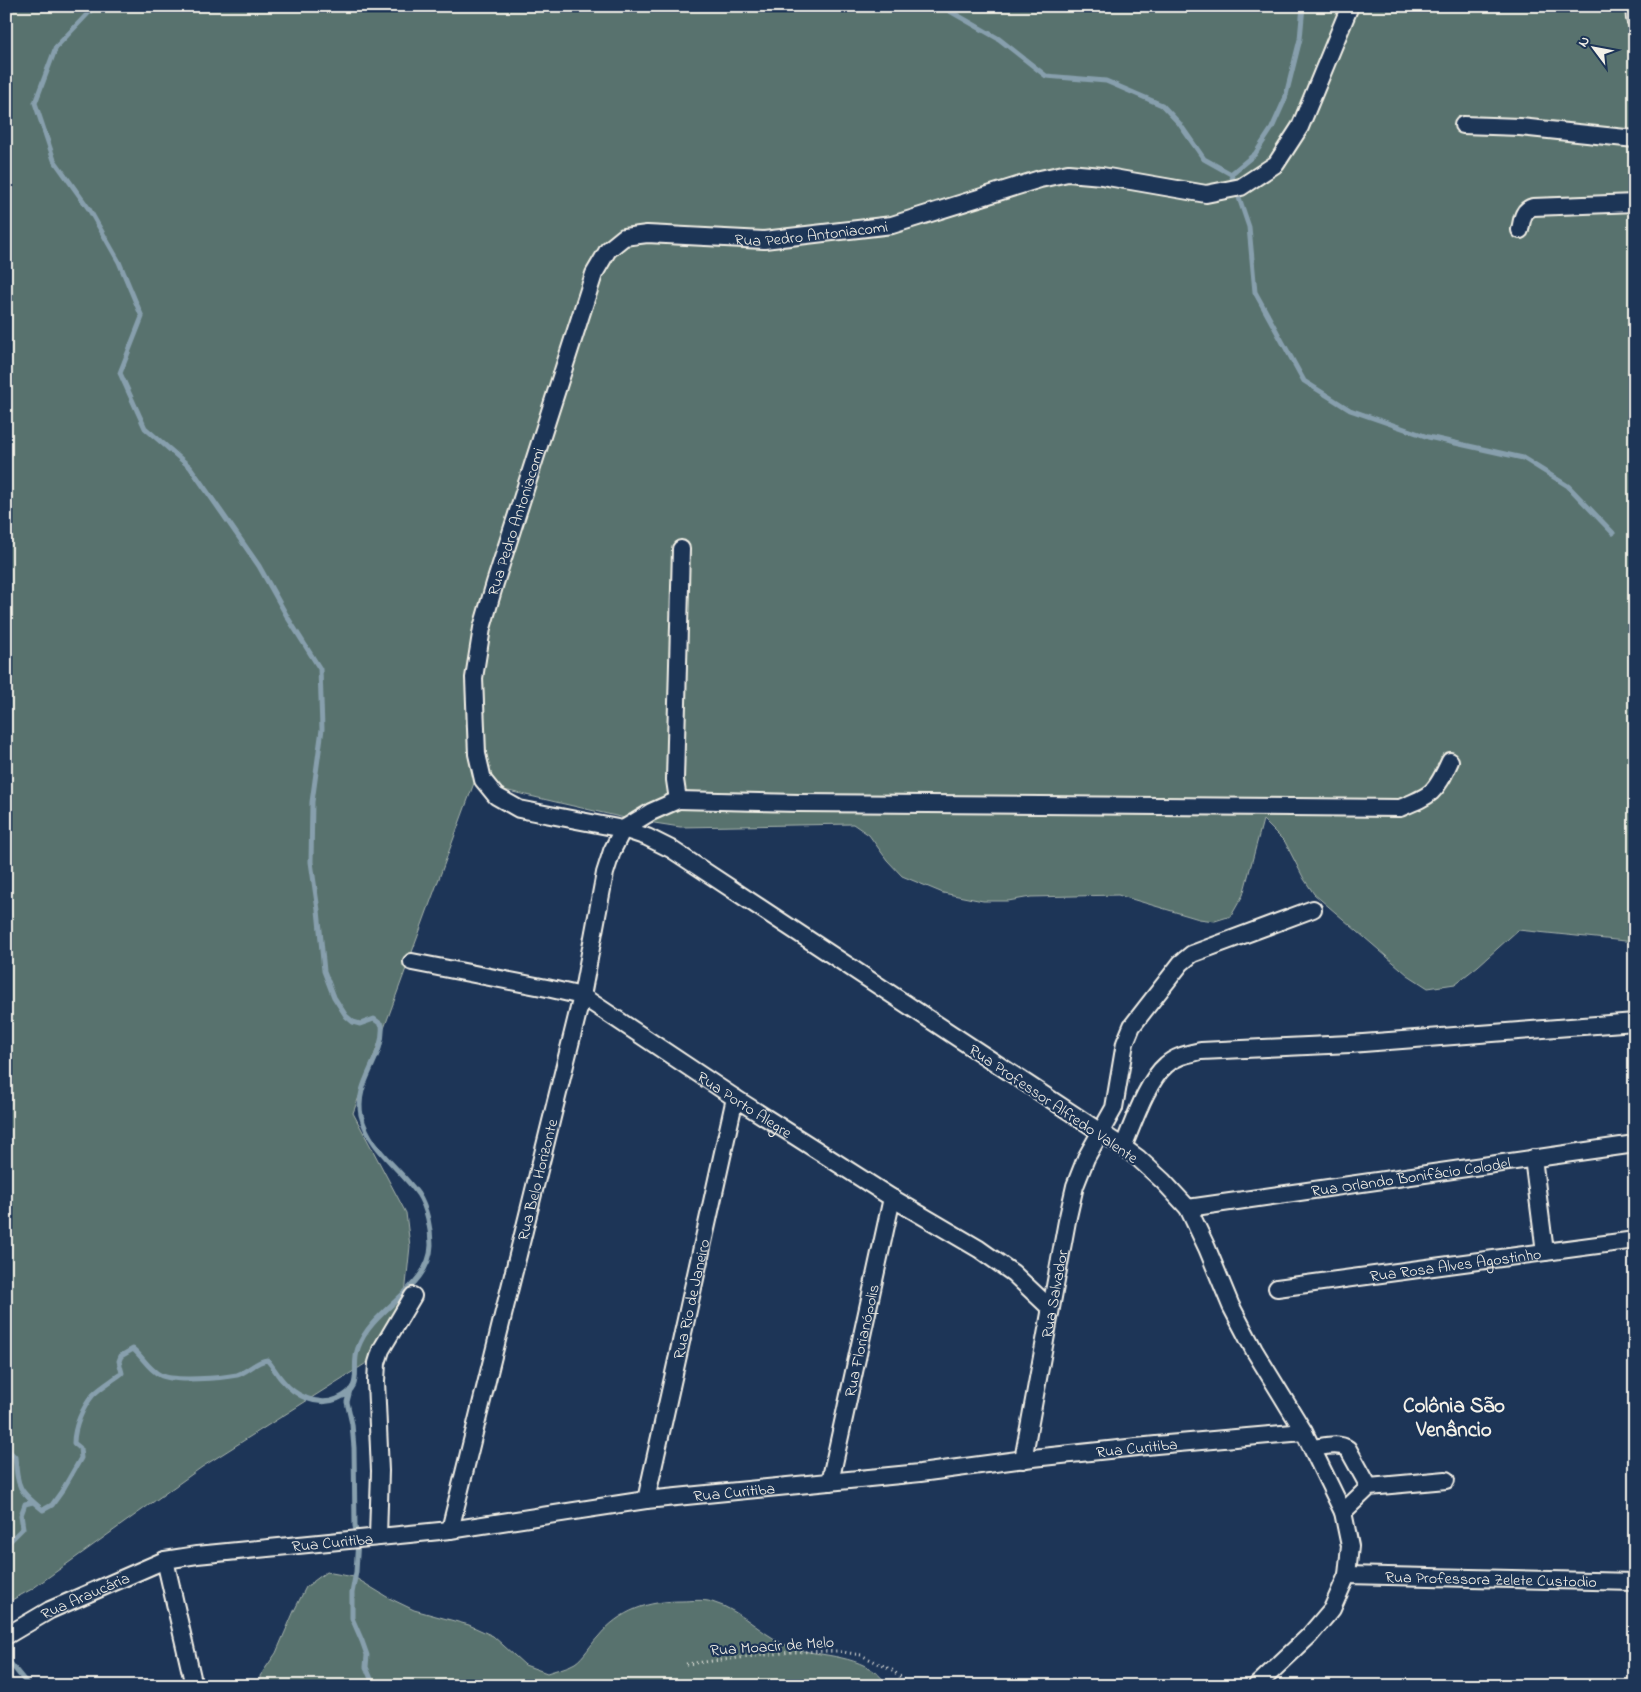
<svg xmlns="http://www.w3.org/2000/svg" width="1641" height="1692" font-family="'Indie Flower',sans-serif">
	<rect width="100%" height="100%" fill="#1d3557"/>
	<filter id="ink" filterUnits="userSpaceOnUse"><feTurbulence type="fractalNoise" baseFrequency=".02" numOctaves="2"/><feDisplacementMap in="SourceGraphic" scale="10" xChannelSelector="R" yChannelSelector="G"/><feConvolveMatrix kernelMatrix="1 2 1 2 8 2 1 2 1" color-interpolation-filters="sRGB"/></filter>
	<g filter="url(#ink)">
		<path fill="#58726e" stroke="#a6b2ab" d="M6,6H1635V942L1518,930L1478,966L1455,984L1428,988L1408,975L1314,894L1304,879L1285,842L1263,820L1243,895L1231,916L1215,921L1199,919L1118,895L1031,897L1008,901H983L943,893L902,876L887,860L869,835L853,824L680,827L629,819L474,783L353,1113L406,1213L410,1246L405,1295L386,1344L368,1362L202,1467L32,1589L10,1601H6Z
			M326,1572L354,1577L387,1597L414,1610L469,1625L493,1636L525,1665L547,1673C555,1670 567,1668 575,1663C584,1657 591,1644 598,1637C620,1610 648,1601 682,1601C691,1601 703,1599 712,1602C745,1611 766,1641 799,1650C829,1657 869,1656 888,1686H261L260,1676L276,1653L294,1611L306,1587Z"/>
		<g fill="none" stroke-linecap="round" stroke-linejoin="round">
			<path stroke="#879fad" stroke-width="5" d="M941,6L999,39L1046,76L1106,81L1162,105L1179,123L1204,159L1231,174L1249,227L1255,292L1304,381L1350,410L1428,437L1523,458L1568,486L1613,533
				M1231,174L1255,154L1272,128L1285,99L1300,39L1303,6
				M350,1390L347,1402L352,1424L354,1448L355,1526L358,1539L356,1572L352,1593V1618L362,1641L367,1655L366,1667L374,1686
				M6,1411L9,1412L6,1418
				M6,1448L15,1457C18,1488 18,1490 43,1510L52,1505L62,1491L81,1458L80,1448L74,1443C74,1427 83,1407 93,1395C101,1387 113,1380 122,1373L119,1361L121,1356L133,1349C143,1357 148,1369 160,1375C173,1382 222,1378 237,1375C248,1372 256,1361 267,1360C273,1366 277,1375 283,1381C295,1396 318,1407 337,1399C366,1387 350,1369 358,1348C372,1307 430,1289 431,1245C431,1228 427,1208 418,1194C399,1167 369,1149 361,1115C354,1082 385,1058 382,1025L374,1019L360,1024L353,1022L346,1016L334,997L324,971L318,910L311,862L312,802L322,729L320,669L288,618L259,566L190,467L145,428L120,373L142,317L119,262L89,209L54,160L35,103L56,47L95,6
				M6,1545L23,1528L21,1515L25,1504L33,1502
				M6,1658L29,1686"/>
			<g stroke="#f4f1e8" stroke-width="20">
				<g id="minor">
					<path d="M1634,6L1635,19"/>
					<path d="M1463,125L1520,127L1635,139"/>
					<path d="M1520,230C1522,221 1522,210 1533,207L1635,203"/>
					<path d="M678,800L799,803L1400,808C1432,795 1435,794 1450,761"/>
					<path d="M623,829L651,812L678,800L675,780L681,549"/>
					<path id="s1" d="M412,962L547,988L582,996L735,1098L892,1198L979,1249L1013,1273L1050,1308"/>
					<path d="M1123,1147C1133,1124 1147,1081 1166,1065C1176,1056 1188,1054 1201,1051L1350,1044L1635,1022"/>
					<path d="M1533,1158L1545,1252"/>
					<path id="s2" d="M1188,1208L1635,1144"/>
					<path id="s3" d="M1277,1288L1635,1240"/>
					<path d="M1312,1448C1323,1447 1338,1442 1348,1449L1369,1487"/>
					<path id="s4" d="M1023,1460L1067,1221L1075,1186L1086,1158L1114,1108L1125,1043L1132,1026L1181,963L1192,954L1313,909"/>
					<path id="s5" d="M830,1482L892,1198"/>
					<path id="s6" d="M646,1500L735,1098"/>
					<path d="M1343,1512L1369,1487L1446,1480"/>
					<path id="s7" d="M450,1530L582,996L605,873L612,851L623,829"/>
					<path d="M378,1537L380,1471L376,1381L377,1363L381,1350L413,1296"/>
					<path d="M165,1560L194,1686"/>
					<path id="s8" d="M1347,1575L1635,1582"/>
					<path id="s9" d="M6,1636L50,1610L165,1560L197,1555L450,1530L646,1500L920,1473L1033,1458L1156,1445L1304,1432"/>
					<path id="s10" d="M1256,1686L1309,1636L1332,1609L1347,1575L1350,1546L1343,1512L1304,1432L1254,1350L1231,1306L1207,1248L1188,1208L1163,1181L1138,1158L1123,1147L671,849L647,837L623,829L519,809L496,796L483,780L477,754L474,678L482,628L495,583L594,274L608,250L624,237L647,234L764,240L892,225L1040,179L1068,173L1102,176L1206,194L1241,187L1276,164L1300,127L1350,6"/>
				</g>
			</g>
			<path stroke="#f4f1e8" stroke-width="3" stroke-dasharray="1 4" stroke-linecap="butt" d="M686,1664L791,1652L837,1651L861,1655L892,1670L912,1686"/>
			<use href="#minor" stroke="#1d3557" stroke-width="16"/>
		</g>
	</g>
	<g text-anchor="middle" stroke-width="4.5" stroke-linejoin="round" paint-order="stroke">
		<g font-size="16" fill="#f4f1e8" stroke="#1d3557">
			<text dy="6" stroke="none"><textPath href="#s10" startOffset="2148">Rua Pedro Antoniacomi</textPath></text>
			<text dy="6" stroke="none"><textPath href="#s10" startOffset="1652">Rua Pedro Antoniacomi</textPath></text>
			<text transform="translate(1054 1103) rotate(34)" y="6">Rua Professor Alfredo Valente</text>
			<text dy="6" stroke="none"><textPath href="#s1" startOffset="369">Rua Porto Alegre</textPath></text>
			<text dy="6" stroke="none"><textPath href="#s2" startOffset="225">Rua Orlando Bonifácio Colodel</textPath></text>
			<text dy="6" stroke="none"><textPath href="#s7" startOffset="361">Rua Belo Horizonte</textPath></text>
			<text dy="6" stroke="none"><textPath href="#s3" startOffset="180">Rua Rosa Alves Agostinho</textPath></text>
			<text dy="6" stroke="none"><textPath href="#s4" startOffset="169">Rua Salvador</textPath></text>
			<text dy="6" stroke="none"><textPath href="#s6" startOffset="206">Rua Rio de Janeiro</textPath></text>
			<text dy="6" stroke="none"><textPath href="#s5" startOffset="145">Rua Florianópolis</textPath></text>
			<text dy="6" stroke="none"><textPath href="#s9" startOffset="1155">Rua Curitiba</textPath></text>
			<text dy="6" stroke="none"><textPath href="#s9" startOffset="750">Rua Curitiba</textPath></text>
			<text dy="6" stroke="none"><textPath href="#s9" startOffset="345">Rua Curitiba</textPath></text>
			<text dy="6" stroke="none"><textPath href="#s8" startOffset="144">Rua Professora Zelete Custodio</textPath></text>
			<text dy="6" stroke="none"><textPath href="#s9" startOffset="89">Rua Araucária</textPath></text>
			<text transform="translate(772 1645) rotate(-4)" y="6">Rua Moacir de Melo</text>
		</g>
		<g font-size="21" font-weight="bold" fill="#f4f1e8" stroke="#1d3557">
			<text x="1454" y="1412">Colônia São<tspan x="1454" dy="24">Venâncio</tspan></text>
		</g>
	</g>
	<rect width="1641" height="1692" fill="none" stroke="#1d3557" stroke-width="25"/>
	<rect x="12" y="12" width="1616" height="1667" fill="none" stroke="#f4f1e8" stroke-width="2" filter="url(#ink)"/>
	<g transform="translate(1594 48) rotate(302)" stroke="#1d3557" stroke-width="4" paint-order="stroke">
	<path d="M0-4L9 19L0 12L-9 19Z" fill="#f4f1e8"/>
	<text y="-8" font-size="14" font-weight="bold" text-anchor="middle" fill="#f4f1e8">N</text>
	</g>
</svg>
